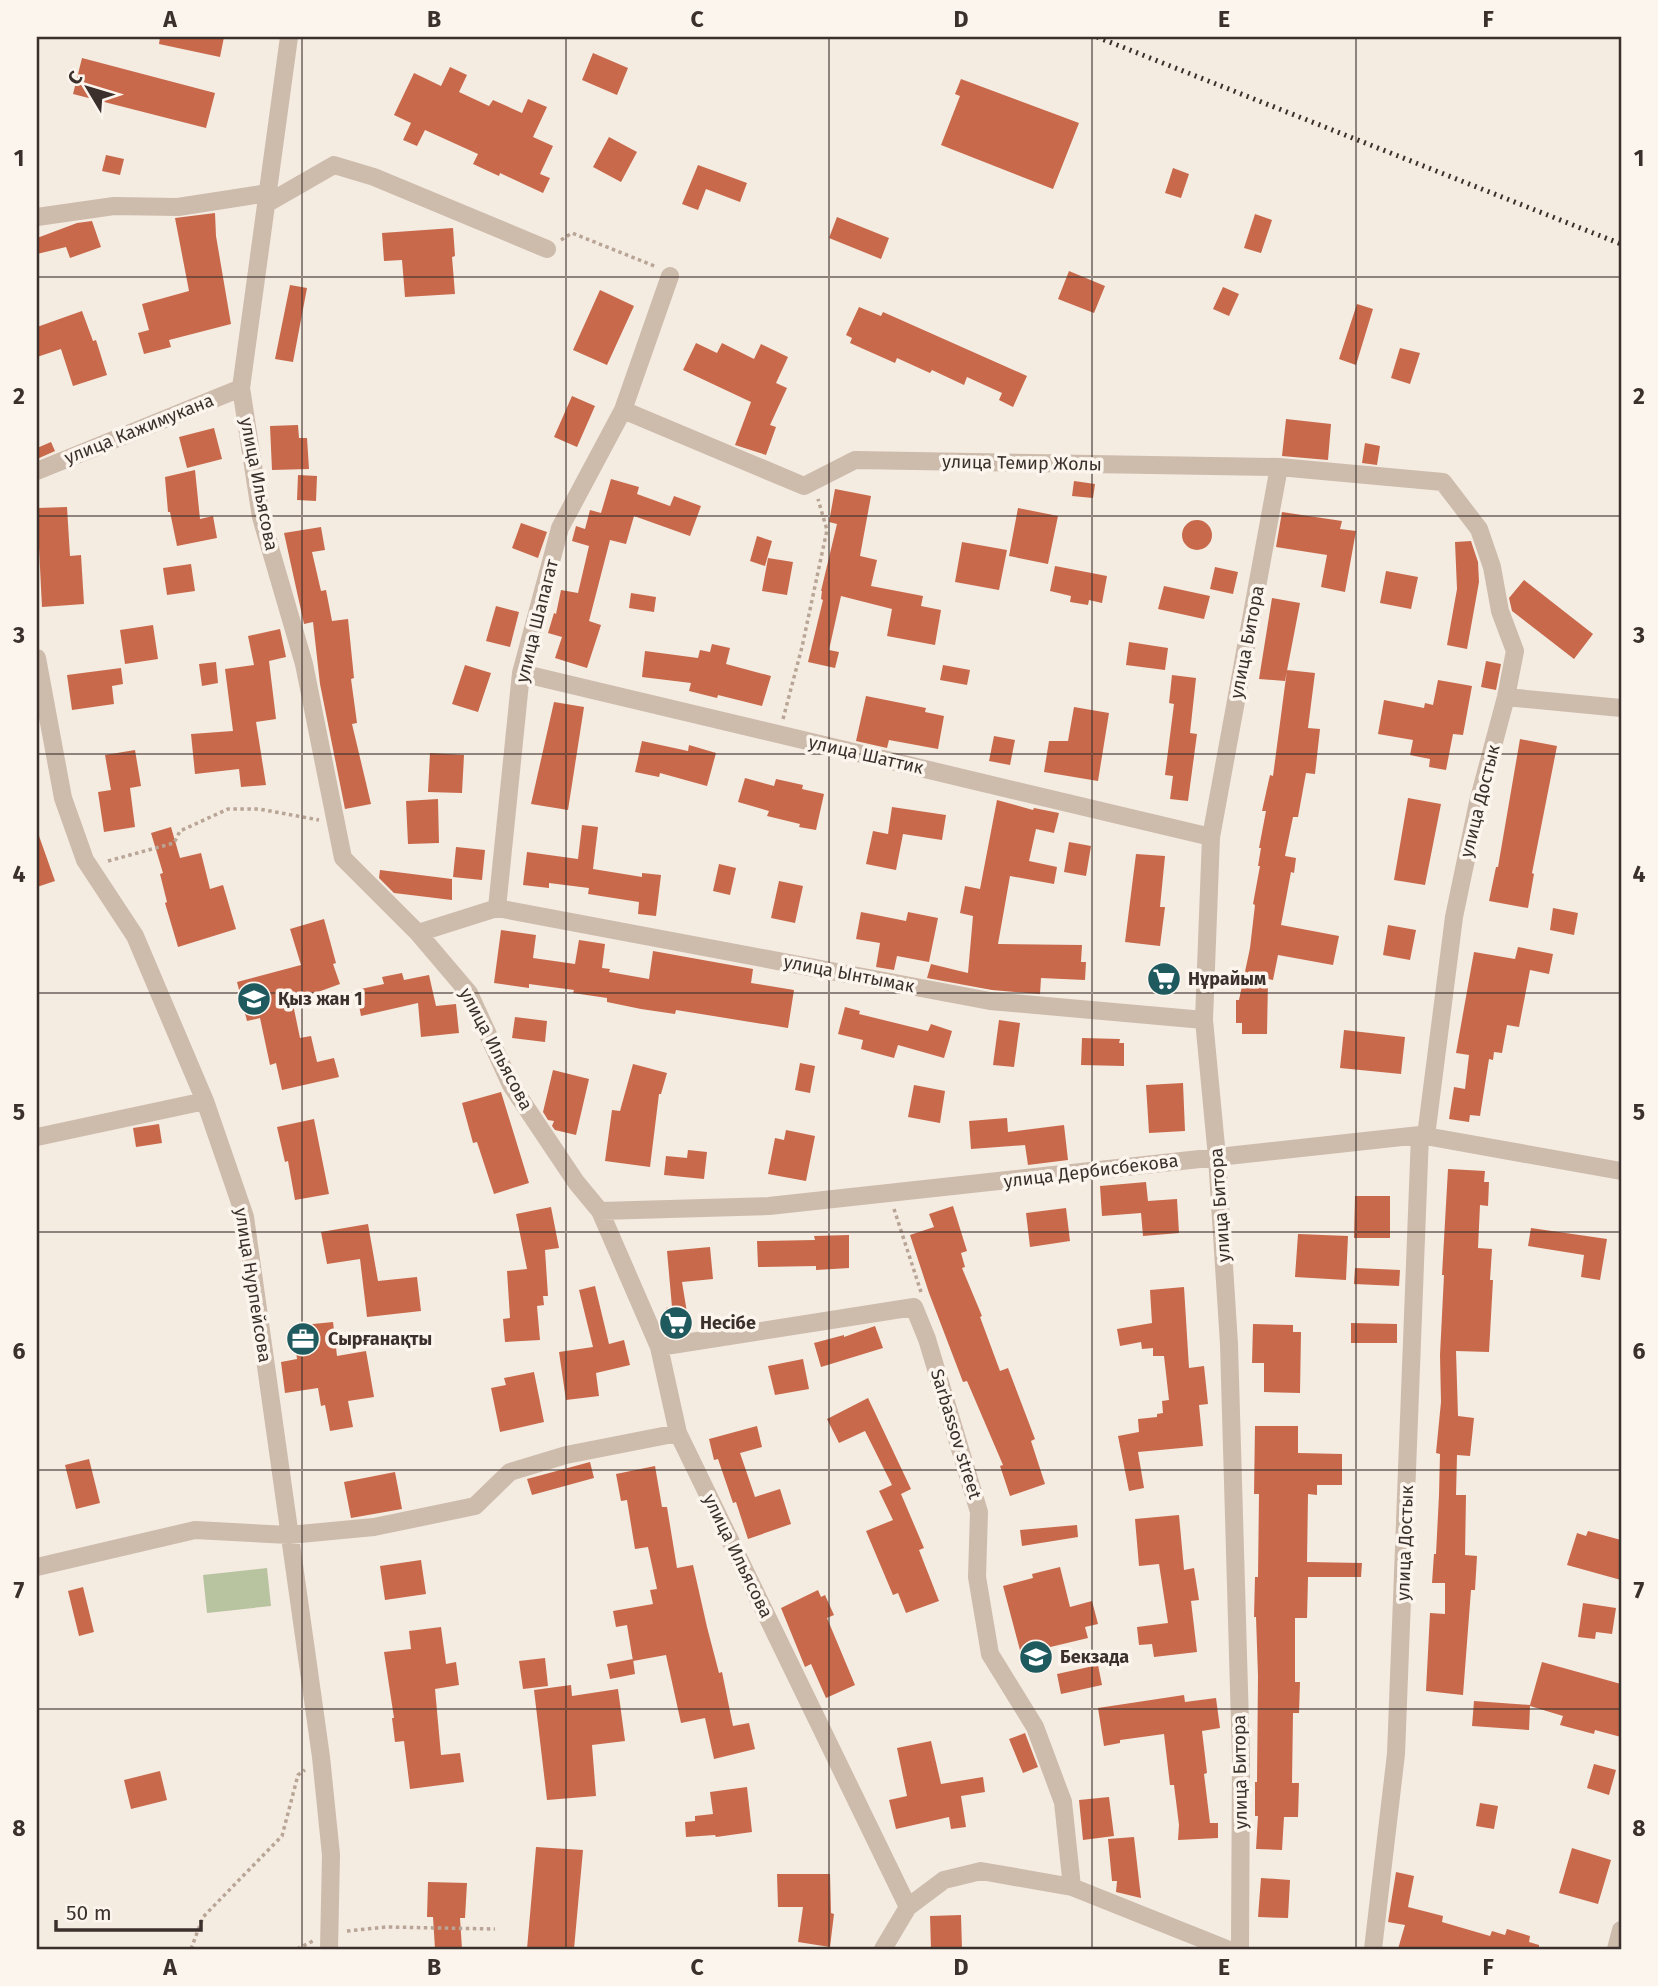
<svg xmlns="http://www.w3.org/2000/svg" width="1658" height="1986" font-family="'Fira Sans',sans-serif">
	<rect width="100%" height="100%" fill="#f4ebe1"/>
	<path fill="#b8c4a0" d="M267,1568L271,1606L207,1613L203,1575Z"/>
	<path fill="#c8694b" d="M160,37H224L220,57L159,44Z
		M593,53L628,68L617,95L582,80Z
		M82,58L215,93L206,128L73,94Z
		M450,67L467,75L459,92L489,106L493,100L522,113L528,99L547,107L533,137L553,146L540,174L550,178L543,193L500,173L499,176L473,164L478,154L425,130L417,146L403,140L411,123L394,115L414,73L441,86Z
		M961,79L1079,123L1053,189L941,145L960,96L955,94Z
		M609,137L637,152L621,182L593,167Z
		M106,155L124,159L120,175L102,171Z
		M698,165L747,183L740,202L706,189L698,210L682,204Z
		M1173,168L1189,174L1181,198L1165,193Z
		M215,213L216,236L231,324L169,340L171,347L144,354L138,333L149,330L142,304L189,291L175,218Z
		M1255,214L1272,220L1261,253L1244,248Z
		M837,217L889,238L881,259L829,238Z
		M92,221L101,247L70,258L66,247L37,254V238L77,223Z
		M453,228L455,256L452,257L455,294L405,297L402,260L384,261L382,233Z
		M1069,271L1105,286L1094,313L1058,299Z
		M290,285L307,288L293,362L275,359Z
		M1223,287L1239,294L1229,316L1213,309Z
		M600,290L634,306L607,365L573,350Z
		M1357,304L1373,309L1356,365L1339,359Z
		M859,307L881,316L883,312L1027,376L1013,407L999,400L1002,393L967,377L964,385L932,370L930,373L897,358L895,363L850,343L852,338L846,335Z
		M82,311L93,341L96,340L107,375L73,386L61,349L37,357V327Z
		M696,343L717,353L722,343L754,359L761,344L788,357L776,383L787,388L770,425L776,427L766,455L735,445L751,402L683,370Z
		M1400,348L1420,353L1410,384L1391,378Z
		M572,396L595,406L577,447L554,437Z
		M1286,419L1331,424L1328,460L1282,456Z
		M298,425L299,438H307L309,469L272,470L270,426Z
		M214,428L222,459L187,468L179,437Z
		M51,442L55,451L37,459V448Z
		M1365,443L1380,446L1377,465L1362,463Z
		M195,470L200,519L213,516L217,538L177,546L170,512H168L165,477Z
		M298,475L317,476L316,501L297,500Z
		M611,479L639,487L637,494L670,506L674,496L701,506L690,536L634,516L626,544L610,540L589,621L601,625L587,668L555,658L562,637L548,633L554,613L556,614L561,590L578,593L589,546L572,541L576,526L585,529L590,510L601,513Z
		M1074,481L1095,484L1093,498L1072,496Z
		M835,489L871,496L860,556L877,560L871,586L923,596L921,606L941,610L935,645L887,636L892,609L841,596L829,650L839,652L835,668L808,662L823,600L821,599L822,591H821L837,524L829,522Z
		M67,507L70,556L81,555L84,604L42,607L37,508Z
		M1018,508L1058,516L1048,564L1009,556Z
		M1282,512L1342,521L1340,529L1356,531L1345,592L1321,587L1327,555L1276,547Z
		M1182 535a15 15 0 1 1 30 0a15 15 0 1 1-30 0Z
		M521,523L547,532L538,558L512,548Z
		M321,527L325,550L312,552L321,591L326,590L332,621L348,619L354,678L351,679L357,723L352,724L371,804L345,809L320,684L313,622L304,624L284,533Z
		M757,536L772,541L765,566L750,561Z
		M1471,541L1478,562L1479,582L1467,649L1447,645L1457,589L1455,542Z
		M962,542L1007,550L999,590L955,582Z
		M768,558L793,562L787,595L762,591Z
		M191,564L195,591L167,595L163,568Z
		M1055,566L1107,576L1102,603L1089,600L1088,605L1070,602L1071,596L1050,591Z
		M1215,567L1238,572L1233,594L1210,589Z
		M1386,571L1418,577L1411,609L1380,603Z
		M1524,580L1593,634L1574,659L1512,611L1509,598Z
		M1164,586L1210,596L1204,619L1158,609Z
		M631,593L656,597L654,612L629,608Z
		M1272,598L1300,603L1285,681L1259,679Z
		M496,606L519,612L510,647L486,641Z
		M153,625L158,659L125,664L120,630Z
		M280,629L286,657L269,661L276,719L256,722L266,785L241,787L239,769L195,774L191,734L233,731L225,669L254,665L248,636Z
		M1129,642L1168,648L1165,670L1126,665Z
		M712,644L730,648L726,664L771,676L762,706L718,695L717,698L689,691L691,683L642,677L645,651L698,658L700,650L710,652Z
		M1486,661L1501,664L1496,690L1481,687Z
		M216,662L218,683L202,686L199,664Z
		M465,665L491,673L478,712L452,704Z
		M943,665L970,670L967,685L940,680Z
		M121,668L123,684L112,686L114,704L72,710L67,675Z
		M1287,670L1315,673L1308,728L1320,729L1315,774L1306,773L1298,817H1293L1285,856L1296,858L1294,873L1291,872L1281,925L1339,936L1333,965L1278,955L1273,980L1268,979L1267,1034H1242V1023H1236V1000H1239L1250,948L1255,905L1253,904L1260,866H1258L1261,848H1259L1266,811H1262L1270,775L1273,776Z
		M1172,675L1196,678L1190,733L1197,734L1188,801L1170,799L1173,776L1165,775L1174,704L1169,703Z
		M1438,680L1472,686L1463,735L1453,734L1446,770L1429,767L1430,759L1410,755L1413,740L1378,734L1384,700L1424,708L1425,703L1433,705Z
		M866,696L926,708L925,712L944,716L938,749L889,740L887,748L856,741Z
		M554,702L584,707L568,810L531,804Z
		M1074,707L1109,713L1098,781L1044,772L1049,741H1068Z
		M994,736L1015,740L1010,765L989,761Z
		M1520,739L1557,746L1532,873L1534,874L1528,908L1489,901L1496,867H1498Z
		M642,741L688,751L689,745L716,753L707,786L660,773L659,777L635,772Z
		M135,750L141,786L130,788L135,827L104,832L98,792L111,790L105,755Z
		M430,753L464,755L462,793L428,792Z
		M745,778L774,786L776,779L803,785L802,789L824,794L816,830L799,827L800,824L767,816L769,811L738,802Z
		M1408,798L1441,804L1425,885L1394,880Z
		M438,799L439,843L408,844L406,801Z
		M997,800L1033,810L1034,808L1059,813L1054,833L1036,829L1029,861L1057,867L1054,884L1010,876L998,944L1082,945L1081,962H1086L1085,980L1041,978L1040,994L992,990L927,978L931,964L968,973L973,916L960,913L965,886L980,889Z
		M892,807L946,815L942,840L903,834L896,870L866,864L873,831L888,834Z
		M582,825L598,827L593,869L642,877V873L661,875L656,916L638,914L639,902L588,894L589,888L549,883V888L523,885L527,852L578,859Z
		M171,827L180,858L201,853L210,889L223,885L236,929L178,947L165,903L167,902L160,874L163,873L151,833Z
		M39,836L55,881L37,887V837Z
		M1069,842L1091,846L1086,876L1064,872Z
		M456,847L485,850L482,880L453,877Z
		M1136,854L1165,856L1160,907H1165L1160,946L1125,942Z
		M719,864L736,868L730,895L713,891Z
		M380,870L452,879V900L394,893L379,878Z
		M779,881L803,886L795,923L771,918Z
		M1553,908L1578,913L1574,935L1550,930Z
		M861,912L906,921L908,912L938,918L929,962L897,956L894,970L876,967L880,943L856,939Z
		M324,919L336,963L333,964L340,984L293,1001L294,1009L300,1038L311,1036L317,1062L334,1058L339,1077L282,1090L276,1063L270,1065L260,1018L247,1021L237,982L301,965L290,929Z
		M1388,925L1416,930L1410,960L1383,955Z
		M501,930L536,935L533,958L575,964L579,940L605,944L602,968L610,969L609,972L649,979L653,951L753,969L751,983L794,990L788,1028L676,1010L675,1014L641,1009L607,1002V998L573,993L574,990L529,984V988L494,983Z
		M1518,947L1553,954L1549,974L1530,970L1519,1027L1507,1025L1502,1053L1494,1052L1493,1060L1489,1059L1480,1116L1470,1115L1469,1122L1449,1119L1454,1087L1465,1089L1469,1055L1456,1053L1474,952L1515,959Z
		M402,973L404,980L429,975L436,1006L456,1004L459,1033L421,1037L418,1003L361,1016L356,990L384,984L382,977Z
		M845,1007L860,1011L859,1014L928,1031L931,1024L952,1031L944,1058L898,1045L894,1058L861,1049L863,1040L838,1034Z
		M515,1017L547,1021L545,1042L512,1038Z
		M999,1020L1020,1023L1014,1067L993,1065Z
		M1344,1030L1405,1037L1401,1074L1340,1068Z
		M1082,1038L1120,1039L1119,1043H1124V1066L1081,1065Z
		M800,1063L815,1066L810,1093L795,1090Z
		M633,1064L667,1073L661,1094H659L650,1167L605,1161L612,1110L620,1111Z
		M553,1070L589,1079L576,1135L555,1130L552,1126L554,1121L548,1120L543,1112Z
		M1183,1083L1185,1131L1149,1133L1146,1085Z
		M914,1085L945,1091L940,1123L908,1117Z
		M501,1092L529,1183L494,1194L477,1142L473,1143L462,1103Z
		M1007,1118L1008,1132L1064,1125L1068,1160L1028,1165L1025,1145L971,1149L969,1121Z
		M314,1119L329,1194L295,1200L288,1161L285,1162L277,1127Z
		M159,1124L162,1143L136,1147L133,1128Z
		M786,1130L815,1136L806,1181L768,1174L775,1138L784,1140Z
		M688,1150L707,1152L704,1179L664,1175L666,1156L687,1158Z
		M1448,1169L1485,1171L1484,1182H1489L1488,1206L1480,1205L1478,1248L1492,1249L1490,1280H1493L1489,1352L1456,1351L1458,1416L1474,1418L1470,1456L1457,1455L1456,1495H1466L1465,1555L1477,1556L1475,1590H1471L1463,1695L1426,1691L1430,1613L1445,1614V1583H1432L1434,1554H1436L1439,1495L1440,1454L1436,1453L1441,1402L1440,1355L1444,1275H1442Z
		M1146,1182L1148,1201L1177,1199L1179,1233L1143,1236L1141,1213L1102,1216L1100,1186Z
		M1355,1196H1390V1238H1354Z
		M953,1206L967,1251L961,1253L965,1267L962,1268L982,1316L980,1317L1000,1371L1008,1368L1035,1439L1031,1441L1045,1484L1010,1496L1000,1466L1003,1465L967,1381L963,1382L929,1293L910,1235L934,1227L929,1214Z
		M551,1207L559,1248L545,1250L548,1296H543L544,1305L537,1306L540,1340L505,1342L503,1319L510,1318L507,1271L527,1269L516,1214Z
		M1066,1208L1070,1241L1030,1247L1026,1213Z
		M368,1224L378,1281L417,1277L421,1311L367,1317L360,1259L327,1264L321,1232Z
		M1531,1228L1607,1239L1600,1280L1581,1277L1584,1255L1528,1246Z
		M1298,1234L1348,1236L1346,1280L1295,1277Z
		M849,1235V1268L816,1270V1266L758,1267L757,1241L815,1240L814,1236Z
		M710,1247L713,1279L682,1282L690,1331L670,1334L666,1308L672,1307L667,1251Z
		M1355,1268L1400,1270L1399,1286L1354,1284Z
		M595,1286L609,1344L624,1340L630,1365L596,1373L599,1396L566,1400L559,1352L593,1347L579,1290Z
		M1184,1287L1189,1368L1204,1366L1208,1404L1199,1405L1203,1446L1138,1452L1144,1488L1129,1491L1118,1436L1139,1432L1138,1419L1157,1417V1414L1163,1413L1162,1401L1169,1400L1164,1356H1153V1348L1142,1349L1141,1342L1120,1346L1117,1329L1152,1323L1150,1290Z
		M333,1322L337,1356L366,1351L374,1397L348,1401L353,1427L330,1431L325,1405L321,1406L318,1388L285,1393L281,1362L297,1359L293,1326Z
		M1351,1323L1397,1324V1343H1351Z
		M1253,1324L1293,1325V1332H1301L1300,1393L1264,1392V1363H1252Z
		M875,1326L883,1348L821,1367L814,1343L844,1335V1337Z
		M803,1359L809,1389L775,1395L768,1366Z
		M534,1372L544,1422L500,1432L491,1388L506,1385L504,1378Z
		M868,1398L911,1489L901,1494L924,1548L919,1550L939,1601L906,1613L898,1593L893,1595L866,1531L893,1520L879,1491L892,1485L865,1431L839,1443L827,1419Z
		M757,1426L762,1447L740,1453L755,1497L780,1489L791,1524L748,1539L736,1502L733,1503L718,1459L714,1460L709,1439Z
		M1255,1426H1298V1453L1342,1454V1485H1317V1495L1308,1494L1307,1562L1362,1563L1361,1577H1308L1307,1618H1295V1682H1300L1299,1713H1293L1292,1783H1299L1298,1817H1284L1282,1850L1256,1849L1258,1816H1255V1782H1257L1258,1676L1256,1617H1254L1255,1577H1258L1259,1494H1254Z
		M89,1459L100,1503L76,1509L65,1465Z
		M590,1462L594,1478L532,1495L527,1479Z
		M655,1466L662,1507H667L677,1568L693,1565L707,1627L719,1673L722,1672L733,1726L749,1723L755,1749L714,1759L705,1718L681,1723L666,1655L633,1661L627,1625L616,1627L613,1611L653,1604L650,1590L657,1589L648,1547L635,1549L627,1500L621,1501L616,1474Z
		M395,1472L402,1509L351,1518L344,1482Z
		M1179,1515L1184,1570L1194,1568L1199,1600L1191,1601L1197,1652L1154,1657L1152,1644L1139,1645L1137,1627L1168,1623L1159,1564L1139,1566L1135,1519Z
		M1077,1525L1078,1537L1022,1546L1020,1530Z
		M1588,1531L1621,1540V1580L1567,1565L1577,1533L1586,1536Z
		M421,1560L426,1594L385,1600L380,1566Z
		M1060,1567L1070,1607L1092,1601L1098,1624L1085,1627L1088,1638L1021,1654L1003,1586L1033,1578L1032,1574Z
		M83,1587L94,1632L79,1636L68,1591Z
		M818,1590L821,1597L825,1595L834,1615L827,1618L855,1685L826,1698L811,1664L805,1667L781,1608Z
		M1583,1603L1616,1608L1612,1634L1596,1632L1595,1639L1578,1637Z
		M441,1627L446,1664L456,1662L459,1685L435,1689L441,1755L460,1753L464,1782L410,1789L404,1741L395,1742L392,1718H394L384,1652L411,1649L409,1631Z
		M545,1658L548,1686L523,1689L519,1661Z
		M633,1659L635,1674L610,1679L607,1664Z
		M1542,1662L1621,1684V1737L1595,1730L1594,1734L1560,1725L1563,1716L1530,1706L1529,1730L1472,1726L1474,1701L1530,1705Z
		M1098,1665L1102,1685L1061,1694L1057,1674Z
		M571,1685L572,1696L618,1689L625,1741L592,1745L596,1796L547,1800L534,1690Z
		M1184,1695L1185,1702L1216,1698L1220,1728L1202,1731L1207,1773L1204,1774L1210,1823H1218V1838L1178,1840L1179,1825L1174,1785H1170L1164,1734L1120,1740V1743L1104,1746L1098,1708Z
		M1025,1733L1038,1767L1023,1773L1009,1739Z
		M931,1741L941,1784L983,1777L985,1792L961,1796L966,1827L951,1829L949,1817L896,1829L889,1800L907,1796L897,1748Z
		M1594,1764L1616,1770L1609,1795L1587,1788Z
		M160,1771L167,1800L131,1809L124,1780Z
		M747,1787L752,1832L716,1837L715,1835L686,1837L685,1822L695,1821V1816L713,1814L710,1792Z
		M1109,1797L1114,1836L1083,1840L1079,1800Z
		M1480,1803L1498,1806L1494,1829L1476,1826Z
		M1134,1837L1141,1898L1116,1892L1117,1881H1112L1108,1839Z
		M536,1847L583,1850L574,1949H527Z
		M1572,1848L1611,1860L1598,1904L1559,1893Z
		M1396,1872L1414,1876L1408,1907L1443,1916L1442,1922L1490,1936L1492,1931L1505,1935L1507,1929L1530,1936L1529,1942L1539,1945V1949H1398L1405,1925L1388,1922Z
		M777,1874H830L831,1913L834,1914L830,1947L798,1942L803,1907H778Z
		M1261,1878L1290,1880L1288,1918L1258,1917Z
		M428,1882L467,1883L465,1918H460L462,1949H435L433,1917H427Z
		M961,1915L962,1949H931L930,1916Z"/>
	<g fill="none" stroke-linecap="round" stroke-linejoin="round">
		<path stroke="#b9a596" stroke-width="3.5" stroke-dasharray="3.5 3.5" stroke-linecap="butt" d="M561,240L572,233L657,267
			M783,719L802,647L827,530L818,499
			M108,861L174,843L180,831L228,809H259L319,820
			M894,1209L921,1292
			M347,1931L386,1927L495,1929
			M191,1949L203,1917L282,1836L298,1775L305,1770
			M297,1949L313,1941"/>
		<path stroke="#cdbbac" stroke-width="18" d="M289,37L241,388L261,517L304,664L343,858L418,933L469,993L511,1085L576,1182L600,1211L659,1347L678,1433L908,1907
			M266,204L334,165L374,177L547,249
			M37,217L114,206L178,207L268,193
			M623,410L804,486L855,460L1279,467L1443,482L1479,529L1492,567L1500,611L1515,651L1506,697L1478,802L1454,917L1426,1136
			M37,471L241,388
			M37,658L63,798L85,860L135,936L205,1101L245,1217L321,1757L331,1855L329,1949
			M521,673L1211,837
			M1506,697L1621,708
			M497,908L990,1001L1204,1020
			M418,933L497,908L521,673L560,528L623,410L670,276
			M37,1137L205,1101
			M600,1211L769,1206L1420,1135L1621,1171
			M659,1347L914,1307L927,1339L979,1512L977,1577L990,1654L1035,1727L1063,1802L1072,1887
			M37,1567L195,1530L289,1535L374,1527L475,1506L510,1472L566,1455L678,1433
			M883,1949L908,1907L944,1880L981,1871L1072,1887L1227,1949
			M1240,1949L1241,1758L1229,1344L1217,1157L1204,1020L1211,837L1279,467
			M1373,1949L1396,1754L1420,1135
			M1616,1949L1621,1930"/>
		<path stroke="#3b302b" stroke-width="5" stroke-dasharray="2 5" stroke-linecap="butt" d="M1097,37L1621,244"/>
	</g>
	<path fill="none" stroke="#3b302b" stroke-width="2" stroke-opacity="0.55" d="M302,37V1949M566,37V1949M829,37V1949M1092,37V1949M1356,37V1949M37,277H1621M37,516H1621M37,754H1621M37,993H1621M37,1232H1621M37,1470H1621M37,1709H1621"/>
	<defs>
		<g id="supermarket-disc" transform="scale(1.75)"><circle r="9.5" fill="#1f5a5e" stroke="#fbf5ee"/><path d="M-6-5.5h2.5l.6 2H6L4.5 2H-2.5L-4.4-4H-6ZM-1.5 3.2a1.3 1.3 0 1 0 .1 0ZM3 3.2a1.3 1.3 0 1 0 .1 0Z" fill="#fff"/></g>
		<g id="school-disc" transform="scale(1.75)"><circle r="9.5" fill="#1f5a5e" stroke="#fbf5ee"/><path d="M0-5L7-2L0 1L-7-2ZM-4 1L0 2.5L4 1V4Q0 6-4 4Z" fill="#fff"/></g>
		<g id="office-disc" transform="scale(1.75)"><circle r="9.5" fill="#1f5a5e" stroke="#fbf5ee"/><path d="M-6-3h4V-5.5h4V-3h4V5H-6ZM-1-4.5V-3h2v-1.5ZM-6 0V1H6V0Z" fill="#fff"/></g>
	</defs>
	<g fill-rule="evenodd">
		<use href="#supermarket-disc" x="1164" y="979"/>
		<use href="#school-disc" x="254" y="999"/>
		<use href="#supermarket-disc" x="676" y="1323"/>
		<use href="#office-disc" x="303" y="1339"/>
		<use href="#school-disc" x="1036" y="1657"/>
	</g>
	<g text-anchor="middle" stroke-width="7" stroke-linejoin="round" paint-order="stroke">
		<g font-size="18" fill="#3b302b" stroke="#fbf5ee">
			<text transform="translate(139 429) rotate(-22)" y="6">улица Кажимукана</text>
			<text transform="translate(1022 463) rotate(1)" y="6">улица Темир Жолы</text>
			<text transform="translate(259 484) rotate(79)" y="6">улица Ильясова</text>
			<text transform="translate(537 621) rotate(-76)" y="6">улица Шапагат</text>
			<text transform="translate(1247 642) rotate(-79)" y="6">улица Битора</text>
			<text transform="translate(866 755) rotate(13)" y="6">улица Шаттик</text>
			<text transform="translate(1480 801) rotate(-76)" y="6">улица Достык</text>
			<text transform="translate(849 974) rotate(11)" y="6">улица Ынтымак</text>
			<text transform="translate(496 1049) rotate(62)" y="6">улица Ильясова</text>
			<text transform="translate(1091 1171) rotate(-7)" y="6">улица Дербисбекова</text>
			<text transform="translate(1220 1205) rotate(-94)" y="6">улица Битора</text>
			<text transform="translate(253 1285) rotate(81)" y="6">улица Нурпейсова</text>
			<text transform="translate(956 1434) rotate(73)" y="6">Sarbassov street</text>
			<text transform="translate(1405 1543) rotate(-88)" y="6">улица Достык</text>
			<text transform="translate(738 1556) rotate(64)" y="6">улица Ильясова</text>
			<text transform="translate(1240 1772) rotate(-91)" y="6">улица Битора</text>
		</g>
		<g font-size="18" font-weight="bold" fill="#3b302b" stroke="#fbf5ee" text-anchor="start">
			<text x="1188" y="985">Нұрайым</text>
			<text x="278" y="1005">Қыз жан 1</text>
			<text x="700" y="1329">Несібе</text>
			<text x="328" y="1345">Сырғанақты</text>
			<text x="1060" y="1663">Бекзада</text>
		</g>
	</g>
	<rect width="1658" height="1986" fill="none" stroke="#fbf5ee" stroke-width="77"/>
	<g transform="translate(88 88) rotate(308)" stroke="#fbf5ee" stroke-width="5" paint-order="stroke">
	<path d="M0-5L12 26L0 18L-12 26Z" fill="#3b302b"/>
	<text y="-10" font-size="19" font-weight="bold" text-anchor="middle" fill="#3b302b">С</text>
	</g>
	<path d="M56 1920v10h145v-10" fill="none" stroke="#3b302b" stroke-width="3.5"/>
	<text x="66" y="1920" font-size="21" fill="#3b302b" stroke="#fbf5ee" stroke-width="5" paint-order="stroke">50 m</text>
	<rect x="38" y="38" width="1582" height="1910" fill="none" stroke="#3b302b" stroke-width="2.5"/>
	<g font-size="23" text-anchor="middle" font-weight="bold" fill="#3b302b">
		<text x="170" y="27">A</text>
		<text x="434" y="27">B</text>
		<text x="697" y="27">C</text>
		<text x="961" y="27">D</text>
		<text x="1224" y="27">E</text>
		<text x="1488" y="27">F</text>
		<text x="19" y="166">1</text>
		<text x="1639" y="166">1</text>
		<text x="19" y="404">2</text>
		<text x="1639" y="404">2</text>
		<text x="19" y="643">3</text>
		<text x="1639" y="643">3</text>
		<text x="19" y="882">4</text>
		<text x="1639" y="882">4</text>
		<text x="19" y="1120">5</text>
		<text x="1639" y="1120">5</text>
		<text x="19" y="1359">6</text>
		<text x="1639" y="1359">6</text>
		<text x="19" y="1598">7</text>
		<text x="1639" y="1598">7</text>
		<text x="19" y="1836">8</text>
		<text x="1639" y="1836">8</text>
		<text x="170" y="1975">A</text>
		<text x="434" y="1975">B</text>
		<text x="697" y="1975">C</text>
		<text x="961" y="1975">D</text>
		<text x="1224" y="1975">E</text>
		<text x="1488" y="1975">F</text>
	</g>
</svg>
